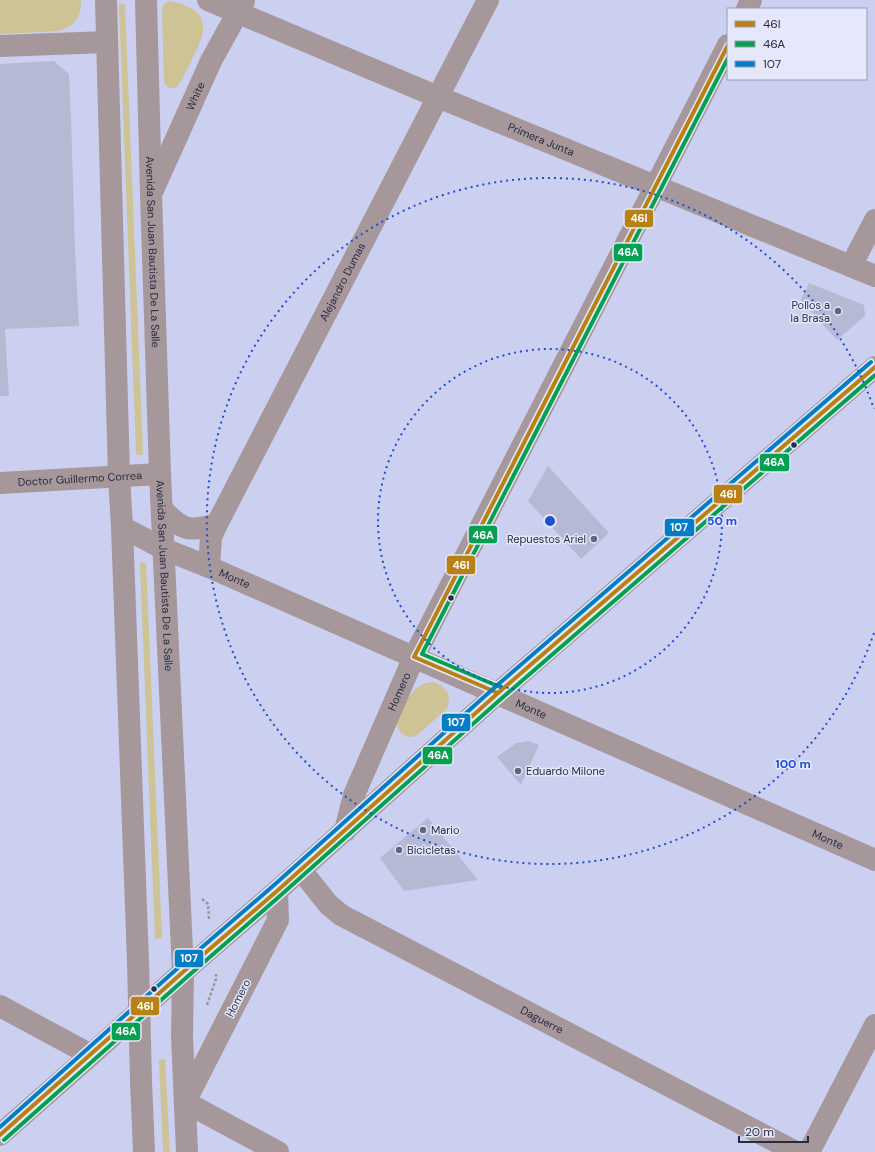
<svg xmlns="http://www.w3.org/2000/svg" width="875" height="1152" font-family="'DM Sans',sans-serif">
	<rect width="100%" height="100%" fill="#cbd0f0"/>
	<path fill="#cdc395" d="M0,0H81C81,17 75,27 58,31L0,34Z
		M169,1C177,2 182,4 189,7C213,19 201,42 192,59C188,68 183,77 178,86L175,88H169L164,83L162,11L163,5Z
		M121,3L124,4L125,5L143,453L142,455H139L136,454L119,5Z
		M141,562L146,563L162,938L155,939L140,565Z
		M433,682L441,685L448,693L449,700L447,709L416,736L408,737L401,733L397,727L396,723C404,706 411,683 433,682Z
		M165,1059L170,1152H163L159,1060Z"/>
	<path fill="#b6b9d3" d="M54,61L69,74L71,118L75,250L79,326L5,329L9,396H0V64Z
		M809,283L864,305L865,316L837,340L801,300Z
		M548,466L609,533L581,559L528,501Z
		M529,741L539,745L521,785L497,757L516,743Z
		M428,818L478,880L404,891L380,858Z"/>
	<g fill="none" stroke-linecap="round" stroke-linejoin="round">
		<path stroke="#a0959c" stroke-width="2.5" stroke-dasharray="3 2" stroke-linecap="butt" d="M202,899L208,904L209,919
			M207,1005L216,979V974"/>
		<g stroke="#a6979b" stroke-width="22">
			<path d="M106,0L119,476L122,527L138,962L141,1081L144,1152"/>
			<path id="s1" d="M146,0L151,194L160,474L183,972L182,1036L187,1152"/>
			<path id="s2" d="M208,0L438,97L875,276"/>
			<path d="M747,9L751,0"/>
			<path d="M0,46L107,42"/>
			<path id="s3" d="M153,190L211,61L244,1"/>
			<path d="M851,266L875,220"/>
			<path id="s4" d="M0,483L160,474"/>
			<path d="M162,509C183,531 188,532 217,524"/>
			<path id="s5" d="M122,527L164,549L209,567L875,860"/>
			<path id="s6" d="M209,567L211,537L217,524L488,0"/>
			<path id="s7" d="M345,831L354,795L414,657L728,45"/>
			<path id="s8" d="M301,870L328,904L341,915L796,1152"/>
			<path d="M277,891L278,920L185,1102L278,1152"/>
			<path d="M0,1006L91,1055"/>
			<path d="M809,1152L875,1025"/>
		</g>
		<path stroke="#a599a2" stroke-width="22" d="M0,1135L91,1055L183,972L277,891L498,693L875,367"/>
		<g stroke="#e5e8fb" stroke-width="7">
			<path id="bus-1" d="M498,693L414,657L728,45
				M0,1135L183,972L277,891L498,693L875,367"/>
		</g>
		<g stroke="#e5e8fb" stroke-width="7">
			<path id="bus-2" d="M500,687L422,654L728,58
				M4,1140L187,977L281,895L502,698L875,375"/>
		</g>
		<g stroke="#e5e8fb" stroke-width="7">
			<path id="bus-3" d="M0,1127L179,967L273,886L494,688L871,362"/>
		</g>
		<use href="#bus-1" stroke="#b98114" stroke-width="4"/>
		<use href="#bus-2" stroke="#02a050" stroke-width="4"/>
		<use href="#bus-3" stroke="#007dc5" stroke-width="4"/>
	</g>
	<g fill="none" stroke="#1d4ed8" stroke-width="2" stroke-dasharray="2 4">
		<circle cx="550" cy="521" r="172"/>
		<path d="M874 633A343 343 0 1 1 874 409"/>
	</g>
	<g fill="#62657f" stroke="#e5e8fb" stroke-width="1.5">
		<circle cx="838" cy="311" r="4"/>
		<circle cx="594" cy="539" r="4"/>
		<circle cx="518" cy="771" r="4"/>
		<circle cx="423" cy="830" r="4"/>
		<circle cx="399" cy="850" r="4"/>
	</g>
	<g fill="#292b42" stroke="#e5e8fb" stroke-width="1.5">
		<circle cx="794" cy="445" r="3.5"/>
		<circle cx="451" cy="598" r="3.5"/>
		<circle cx="154" cy="989" r="3.5"/>
	</g>
	<g text-anchor="middle" stroke-width="3" stroke-linejoin="round" paint-order="stroke">
		<g font-size="11" fill="#292b42" stroke="#e5e8fb">
			<text dy="4" stroke="none"><textPath href="#s3" startOffset="103">White</textPath></text>
			<text dy="4" stroke="none"><textPath href="#s2" startOffset="361">Primera Junta</textPath></text>
			<text dy="4" stroke="none"><textPath href="#s1" startOffset="252">Avenida San Juan Bautista De La Salle</textPath></text>
			<text dy="4" stroke="none"><textPath href="#s6" startOffset="317">Alejandro Dumas</textPath></text>
			<text dy="4" stroke="none"><textPath href="#s4" startOffset="80">Doctor Guillermo Correa</textPath></text>
			<text dy="4" stroke="none"><textPath href="#s1" startOffset="576">Avenida San Juan Bautista De La Salle</textPath></text>
			<text dy="4" stroke="none"><textPath href="#s5" startOffset="124">Monte</textPath></text>
			<text dy="4" stroke="none"><textPath href="#s7" startOffset="150">Homero</textPath></text>
			<text dy="4" stroke="none"><textPath href="#s5" startOffset="448">Monte</textPath></text>
			<text dy="4" stroke="none"><textPath href="#s5" startOffset="772">Monte</textPath></text>
			<text transform="translate(238 998) rotate(-63)" y="4">Homero</text>
			<text dy="4" stroke="none"><textPath href="#s8" startOffset="287">Daguerre</textPath></text>
		</g>
		<g font-size="11" fill="#292b42" stroke="#e5e8fb" text-anchor="start">
			<text x="830" y="309" text-anchor="end">Pollos a<tspan x="830" dy="13">la Brasa</tspan></text>
			<text x="586" y="543" text-anchor="end">Repuestos Ariel</text>
			<text x="526" y="775">Eduardo Milone</text>
			<text x="431" y="834">Mario</text>
			<text x="407" y="854">Bicicletas</text>
		</g>
	</g>
	<circle cx="550" cy="521" r="6" fill="#1d4ed8" stroke="#e5e8fb" stroke-width="2"/>
	<g font-size="12" text-anchor="middle" font-weight="bold" fill="#1d4ed8" stroke="#e5e8fb" stroke-width="3" stroke-linejoin="round" paint-order="stroke">
		<text x="722" y="525">50 m</text>
		<text x="793" y="768">100 m</text>
	</g>
	<g stroke="#e5e8fb" stroke-width="1.5">
		<rect x="624" y="209" width="30" height="19" rx="4" fill="#b98114"/>
		<rect x="613" y="243" width="30" height="19" rx="4" fill="#02a050"/>
		<rect x="759" y="453" width="31" height="19" rx="4" fill="#02a050"/>
		<rect x="713" y="484" width="30" height="20" rx="4" fill="#b98114"/>
		<rect x="664" y="518" width="31" height="19" rx="4" fill="#007dc5"/>
		<rect x="468" y="525" width="30" height="19" rx="4" fill="#02a050"/>
		<rect x="446" y="555" width="30" height="20" rx="4" fill="#b98114"/>
		<rect x="441" y="713" width="30" height="19" rx="4" fill="#007dc5"/>
		<rect x="422" y="746" width="31" height="19" rx="4" fill="#02a050"/>
		<rect x="174" y="949" width="30" height="19" rx="4" fill="#007dc5"/>
		<rect x="130" y="996" width="30" height="20" rx="4" fill="#b98114"/>
		<rect x="111" y="1022" width="30" height="19" rx="4" fill="#02a050"/>
	</g>
	<g font-size="11" text-anchor="middle" font-weight="bold" fill="#fff">
		<text x="639" y="222">46I</text>
		<text x="628" y="256">46A</text>
		<text x="774" y="466">46A</text>
		<text x="728" y="498">46I</text>
		<text x="679" y="531">107</text>
		<text x="483" y="539">46A</text>
		<text x="461" y="569">46I</text>
		<text x="456" y="726">107</text>
		<text x="438" y="759">46A</text>
		<text x="189" y="962">107</text>
		<text x="145" y="1010">46I</text>
		<text x="126" y="1035">46A</text>
	</g>
	<rect x="727" y="8" width="140" height="72" fill="#e5e8fb" stroke="#9a9cb1"/>
	<rect x="735" y="21" width="20" height="6" fill="#b98114" stroke="#9a9cb1"/>
	<text x="763" y="28" font-size="12" fill="#292b42">46I</text>
	<rect x="735" y="41" width="20" height="6" fill="#02a050" stroke="#9a9cb1"/>
	<text x="763" y="48" font-size="12" fill="#292b42">46A</text>
	<rect x="735" y="61" width="20" height="6" fill="#007dc5" stroke="#9a9cb1"/>
	<text x="763" y="68" font-size="12" fill="#292b42">107</text>
	<path d="M739 1136v6h69v-6" fill="none" stroke="#292b42" stroke-width="2"/>
	<text x="745" y="1136" font-size="12" fill="#292b42" stroke="#e5e8fb" stroke-width="3" paint-order="stroke">20 m</text>
</svg>
